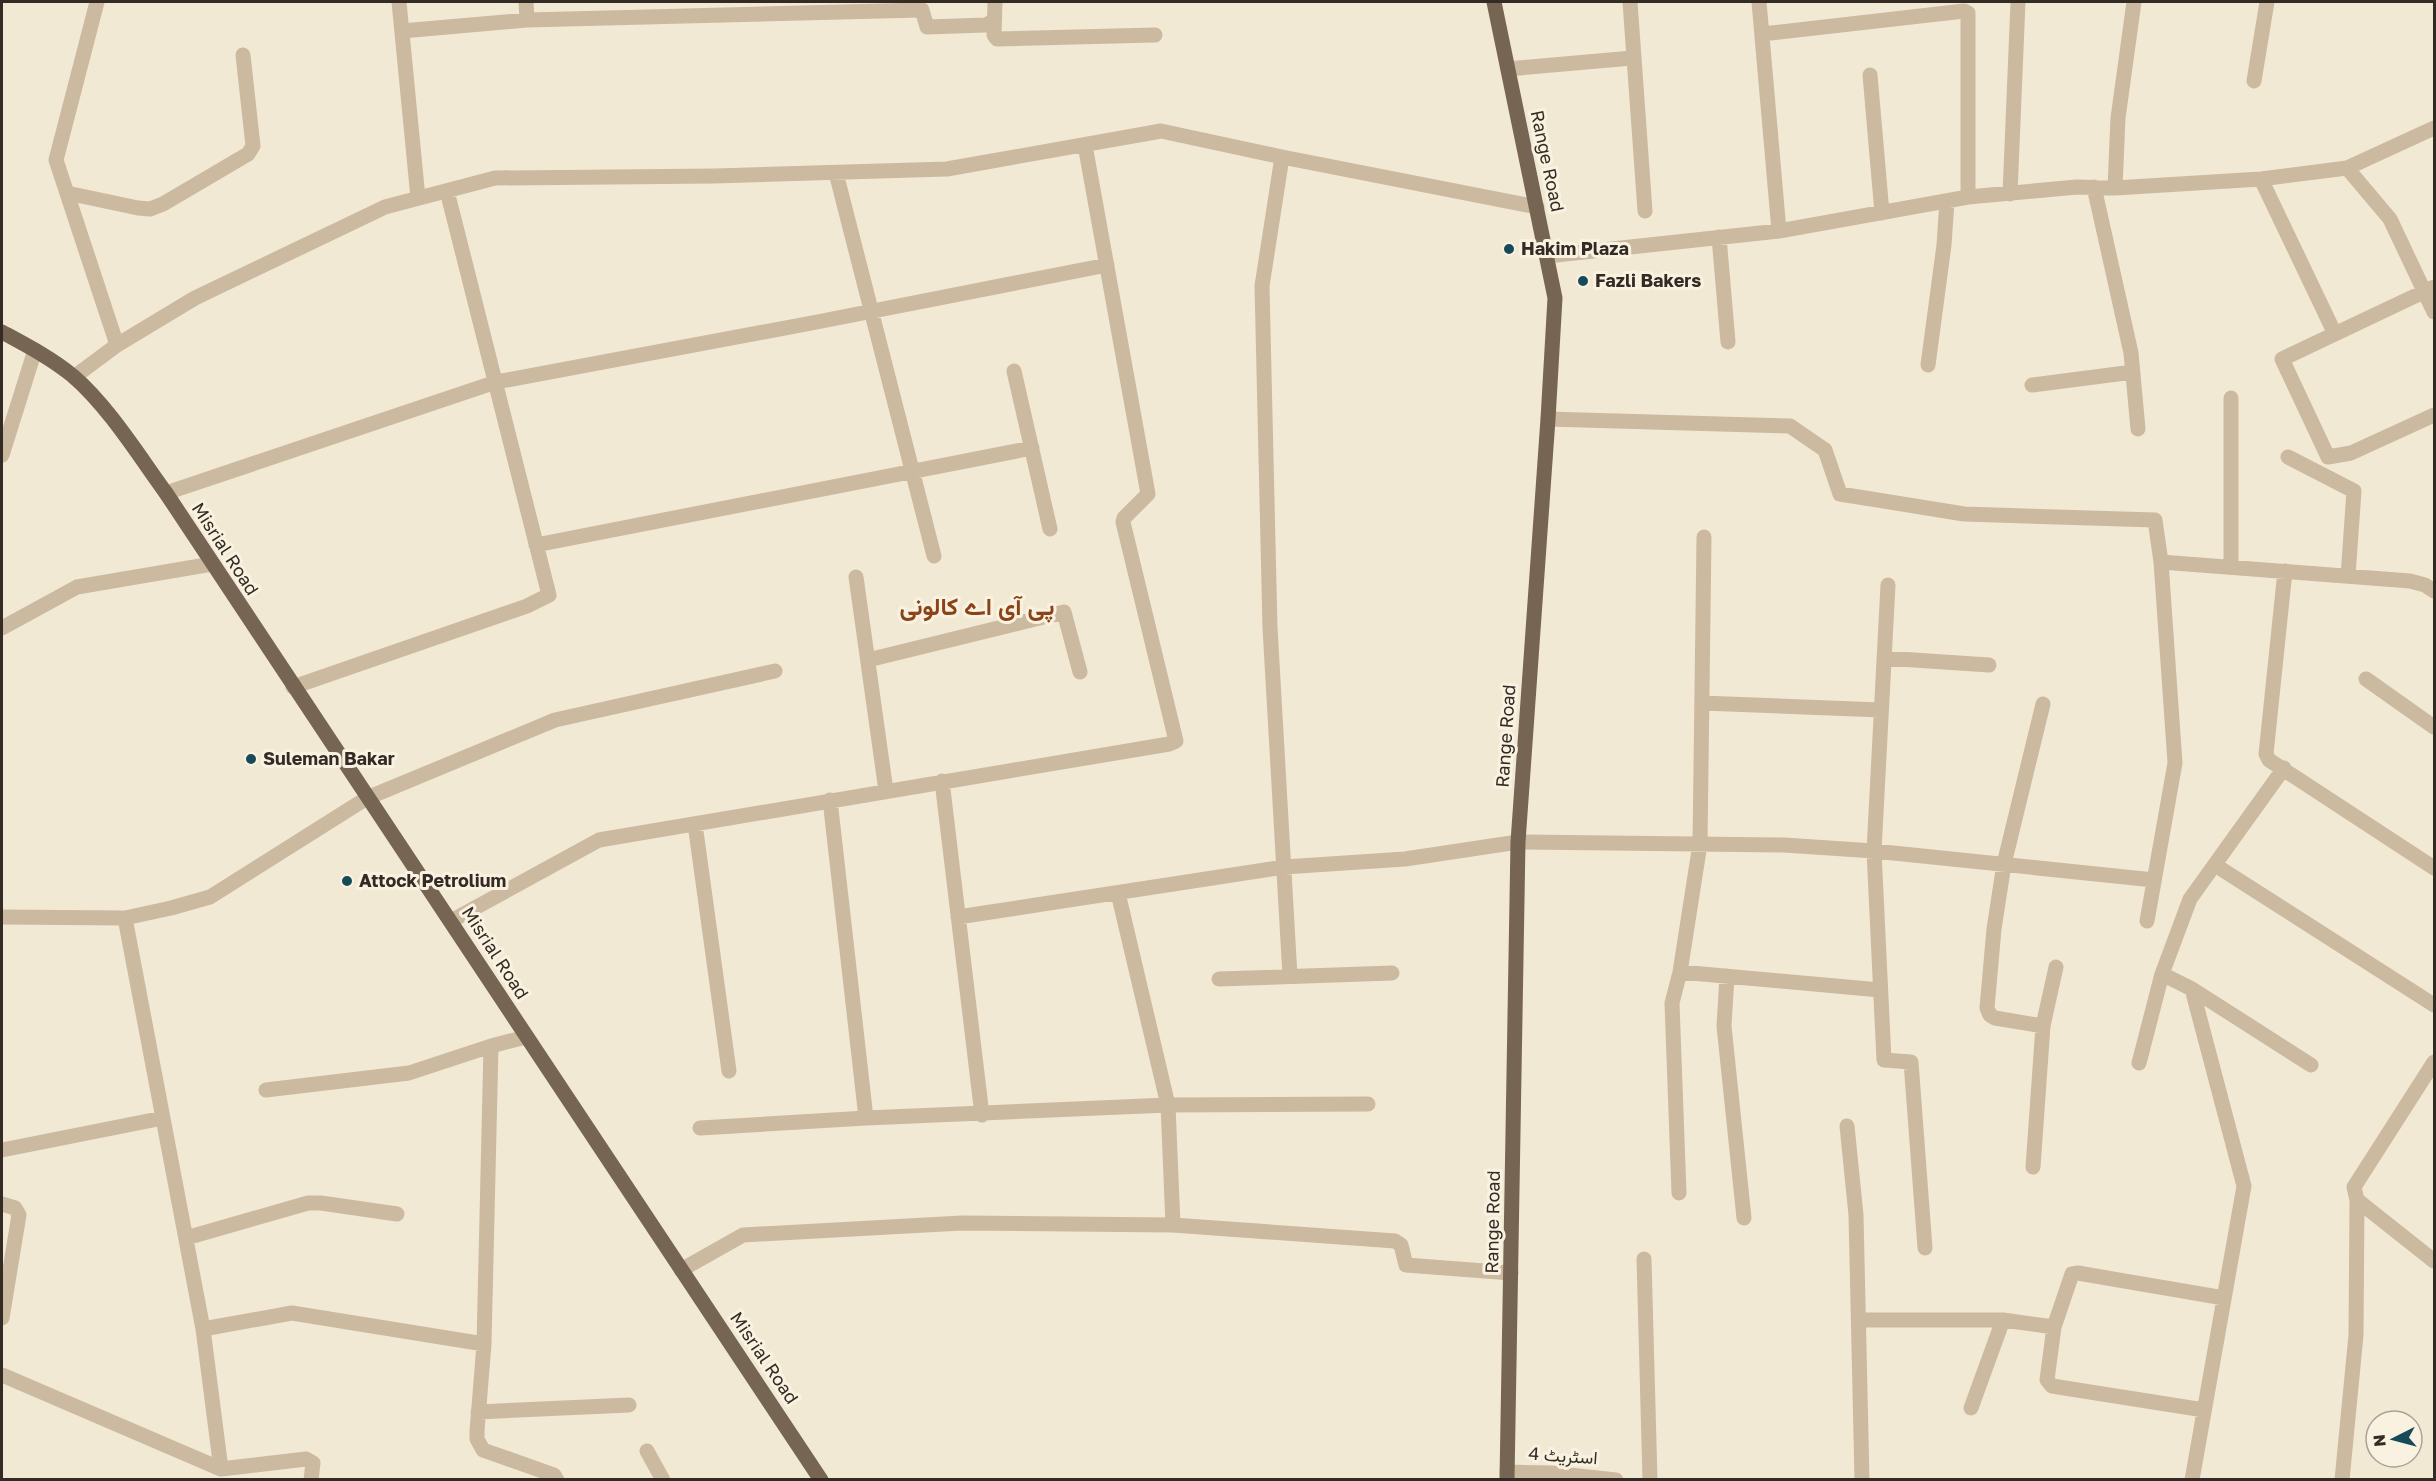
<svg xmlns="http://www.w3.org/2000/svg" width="2436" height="1481" font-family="'Golos Text',Vazirmatn,sans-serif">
	<rect width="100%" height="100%" fill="#f2e9d5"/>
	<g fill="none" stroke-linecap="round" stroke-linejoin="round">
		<path stroke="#cbbaa0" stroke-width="15" d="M97,2L56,160L117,345
			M399,2L418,198
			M526,2L527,20
			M995,2L994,35L997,39L1155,35
			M1630,2L1645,211
			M1759,2L1779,231
			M402,31L527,20L922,10L927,27L986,25L993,21
			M1762,34L1964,11L1968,13V197
			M1508,69L1632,58
			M1870,75L1882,213
			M2254,81L2267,2
			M1282,157L1262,286L1270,628L1290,976
			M2347,168L2390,219L2434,312
			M836,173L934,556
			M2261,179L2335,334
			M2094,187L2131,353L2138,429
			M2115,188L2118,118L2134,2
			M67,193L138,208L150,209L163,204L248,154L253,146L243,55
			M2010,194L2018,2
			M1719,237L1728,342
			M1547,256L1779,231L1968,197L2077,187L2115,188L2261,179L2347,168L2434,128
			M2434,287L2282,359L2328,457L2351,453L2434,415
			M1928,365L1944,245L1947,201
			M1014,371L1050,529
			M74,377L117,345L195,298L385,207L495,178L715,176L947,169L1161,131L1282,157L1537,207
			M2032,385L2133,372
			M1548,419L1790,426L1825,450L1840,494L1964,514L2155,520L2161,562L2175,763L2147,921
			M2,455L35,350
			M2288,457L2354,491L2348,576
			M166,493L496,382L817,322L1107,265
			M536,545L1032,448
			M2161,562L2410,581L2425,585L2434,591
			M2231,567V398
			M2285,571L2266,754L2269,760L2434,868
			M856,577L886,791
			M1888,585L1874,851L1884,1060L1911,1062L1925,1248
			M2,628L77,587L212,564
			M1884,658L1989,665
			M868,660L1064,612L1080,672
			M2366,679L2434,727
			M293,687L527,606L549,595L447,191
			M1702,703L1881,710
			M942,781L982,1115
			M830,800L866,1118
			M695,824L729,1071
			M2215,865L2434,1005
			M1118,893L1168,1105L1173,1225
			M2,917L125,918L171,908L210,897L367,798L555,720L775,671
			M958,917L1284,867L1405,859L1518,842L1784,845L1874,851L2154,880
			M125,918L203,1329L221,1469
			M451,921L599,840L1169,744L1176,741L1123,522L1124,518L1148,494L1085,145
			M1680,972L1880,990
			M2162,974L2192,989L2311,1065
			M1727,976L1724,1026L1744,1218
			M1219,979L1392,973
			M2043,1026L1995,1018L1990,1015L1987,1008L1994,929L2004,864L2043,704
			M2139,1063L2162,974L2190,899L2284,768
			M266,1090L409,1073L491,1046
			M1847,1126L1856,1215L1862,1480
			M700,1128L866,1118L1168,1105L1368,1104
			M2,1150L163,1118
			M2033,1167L2043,1026L2056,967
			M1679,1193L1672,1003L1680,972L1700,844L1704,537
			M2357,1200L2434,1261
			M2,1204L15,1208L19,1215L2,1318
			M186,1238L308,1203H321L397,1214
			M1644,1259L1650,1480
			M681,1270L743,1235L962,1223L1173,1225L1395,1241L1401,1245L1406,1265L1511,1273
			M1859,1320H2003L2054,1327
			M203,1329L292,1313L484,1344L491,1046L526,1037
			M484,1344L477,1431V1439L483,1450L554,1475L557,1480
			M2,1375L221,1469L306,1459L313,1463L311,1480
			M1971,1408L2003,1320
			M2204,1410L2052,1386L2047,1380L2054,1327L2072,1274L2078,1273L2224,1298
			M478,1412L629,1405
			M647,1451L663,1480
			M1507,1472L1551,1473L1616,1480
			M2192,1480L2244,1186L2192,989
			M2342,1480L2356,1335L2357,1200L2354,1187L2434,1062"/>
		<path stroke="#776553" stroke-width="15" d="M1494,2L1555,298L1548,419L1518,842L1507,1480
			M2,332C26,345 51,358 73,376C108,406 139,456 166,493L821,1480"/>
	</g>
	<g fill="#174a58" stroke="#faf2e1" stroke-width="2">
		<circle cx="1509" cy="249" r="6"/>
		<circle cx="1583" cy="281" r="6"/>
		<circle cx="251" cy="759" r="6"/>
		<circle cx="347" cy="881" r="6"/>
	</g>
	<g text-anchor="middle" stroke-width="6" stroke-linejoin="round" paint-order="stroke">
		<g font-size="18" fill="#342b24" stroke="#faf2e1">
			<text transform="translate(1547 161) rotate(78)" y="6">Range Road</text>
			<text transform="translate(225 549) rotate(57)" y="6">Misrial Road</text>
			<text transform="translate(1506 736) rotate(-86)" y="6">Range Road</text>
			<text transform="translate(495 953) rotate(57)" y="6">Misrial Road</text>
			<text transform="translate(1493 1222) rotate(-89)" y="6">Range Road</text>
			<text transform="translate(764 1358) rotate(56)" y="6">Misrial Road</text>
			<text transform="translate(1563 1456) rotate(4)" y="6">اسٹریٹ 4</text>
		</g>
		<g font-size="18" font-weight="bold" fill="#342b24" stroke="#faf2e1" text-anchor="start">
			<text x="1521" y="255">Hakim Plaza</text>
			<text x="1595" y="287">Fazli Bakers</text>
			<text x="263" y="765">Suleman Bakar</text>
			<text x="359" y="887">Attock Petrolium</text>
		</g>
		<g font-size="24" font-weight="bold" fill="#894317" stroke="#faf2e1">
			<text x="977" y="615">پی آی اے کالونی</text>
		</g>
	</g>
	<rect width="2436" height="1481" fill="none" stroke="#342b24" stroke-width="6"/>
	<g transform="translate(2394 1439) rotate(264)"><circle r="28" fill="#faf2e1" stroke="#aba295" stroke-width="1.5"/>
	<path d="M0-4.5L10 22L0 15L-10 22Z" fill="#174a58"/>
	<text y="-9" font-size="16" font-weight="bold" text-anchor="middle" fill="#342b24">N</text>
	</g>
</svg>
